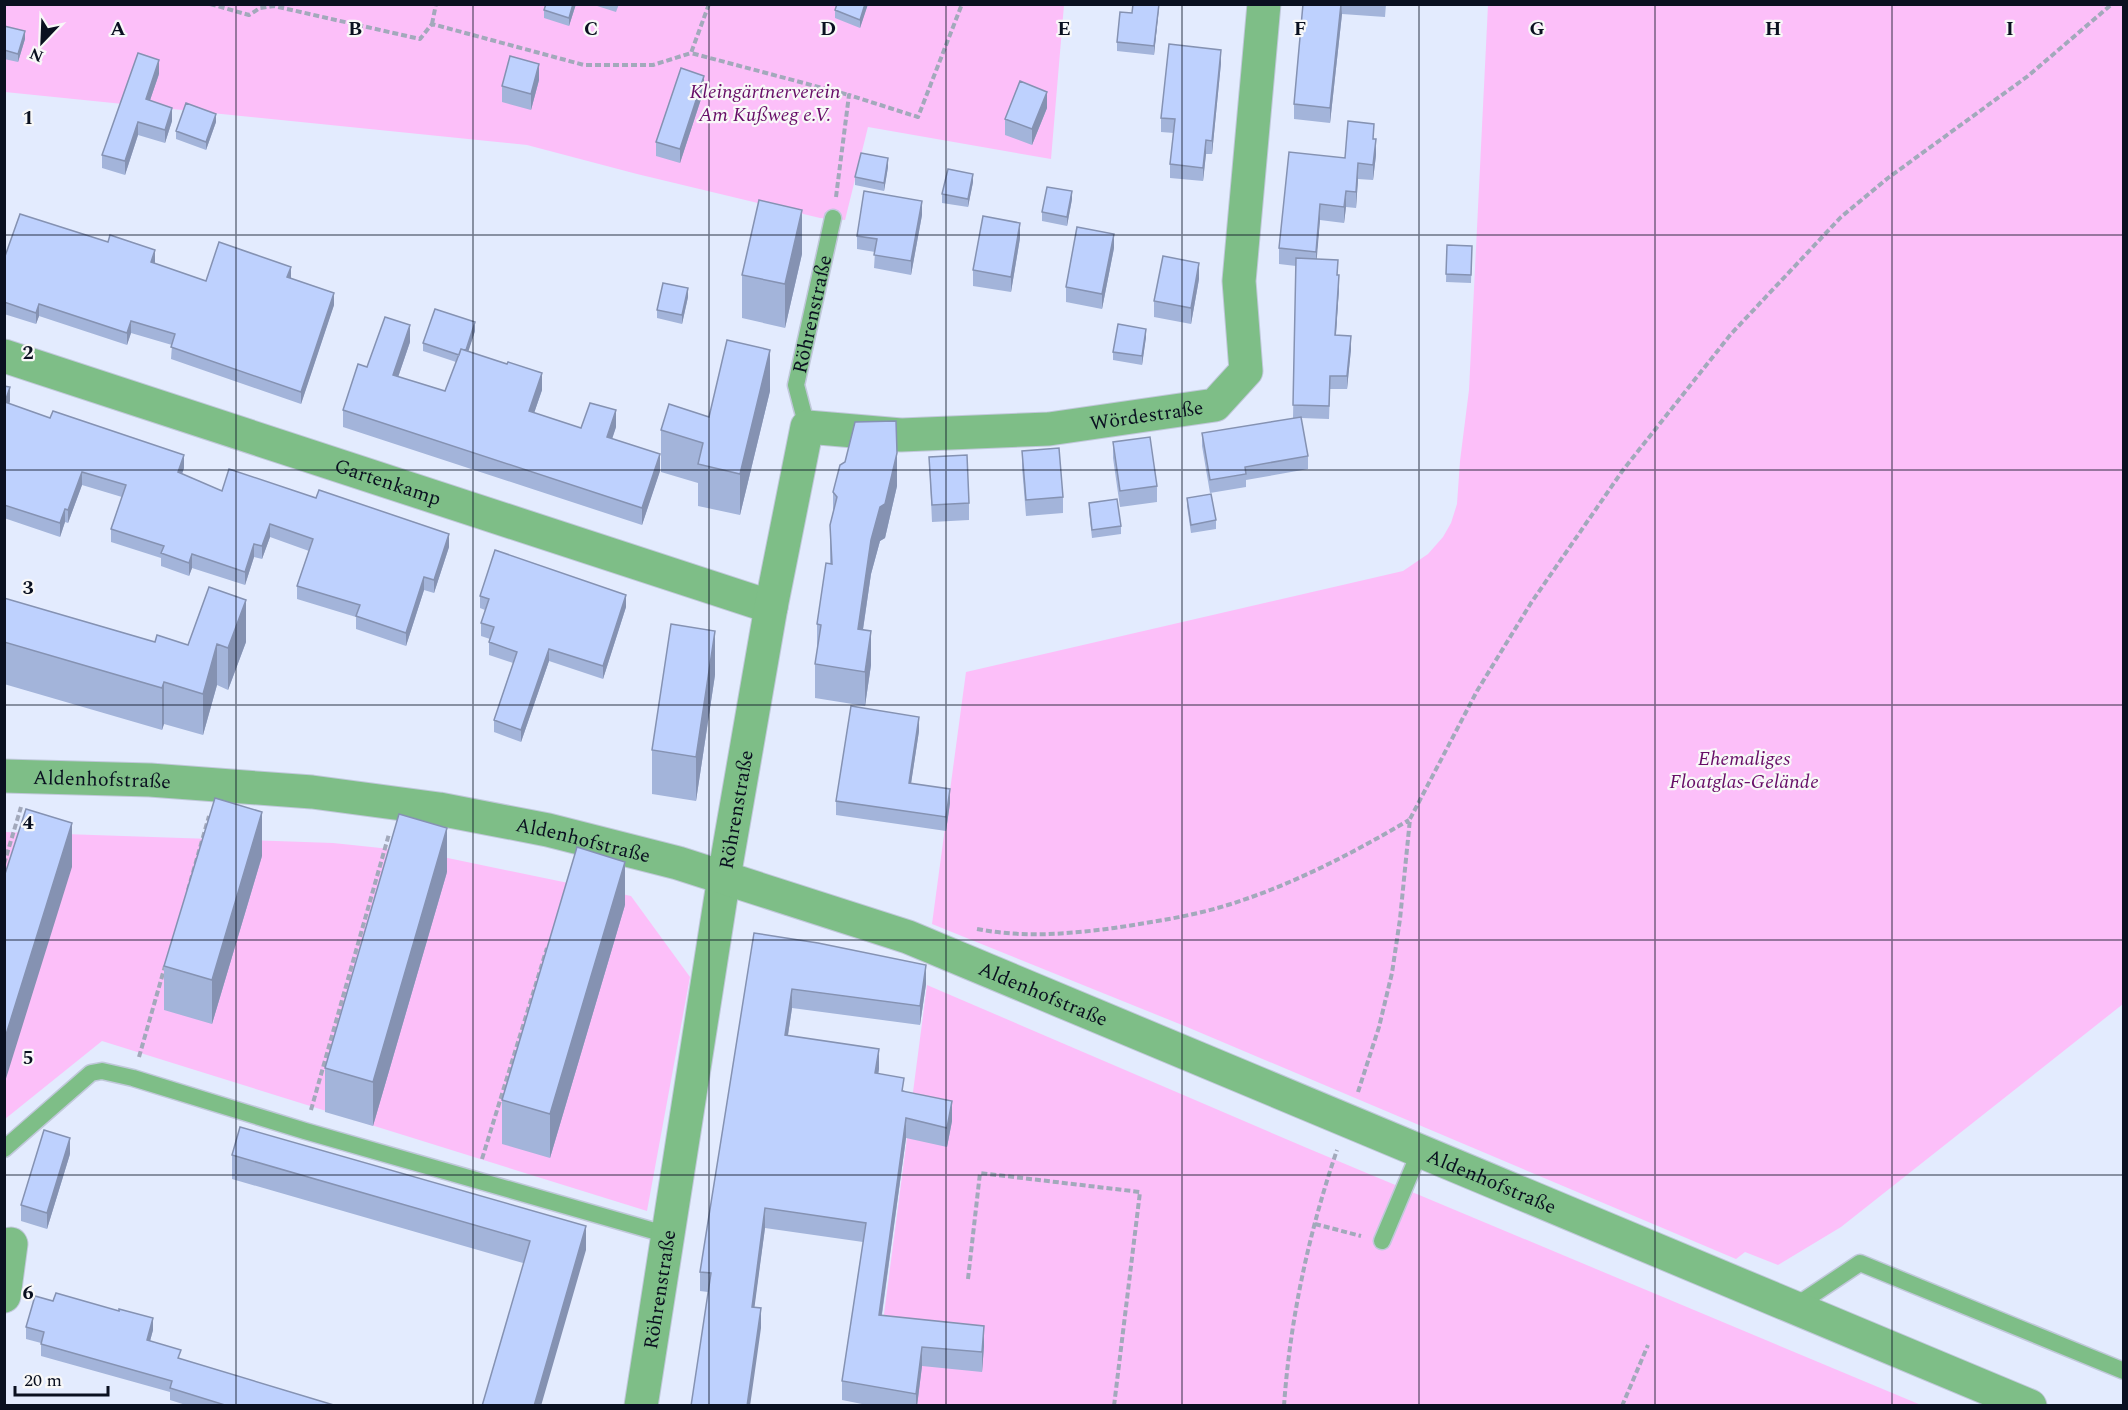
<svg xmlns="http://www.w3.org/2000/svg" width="2128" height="1410" font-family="Spectral,serif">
	<rect width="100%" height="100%" fill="#e3ebfe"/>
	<path fill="#fcbff9" d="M4,5H1064L1051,159L868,127L845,220L820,218L637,174L527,145L5,92Z
		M1488,5H2123V1004L1841,1227L1778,1265L1745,1252L1736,1259L1187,1027L932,924L966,672L1403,571L1428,554L1443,537L1451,523L1457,504L1460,461L1469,390Z
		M5,832L333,843L419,852L631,896L690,977L647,1211L102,1041L5,1119Z
		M927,985L1307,1148L1921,1405L872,1406Z"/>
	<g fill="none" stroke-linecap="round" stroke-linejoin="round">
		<g stroke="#c0c8da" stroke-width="19">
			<g id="service">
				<path id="s1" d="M807,427L796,385L833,218"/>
				<path d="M4,1149L91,1073L102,1071L133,1078L305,1131L668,1235"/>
				<path d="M1382,1241L1420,1151"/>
				<path d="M1794,1307L1860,1263L2124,1371"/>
			</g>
		</g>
		<g stroke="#c0c8da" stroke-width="35">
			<g id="minor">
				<path id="s2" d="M4,356L771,607"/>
				<path d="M4,1296L11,1244"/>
				<path id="s3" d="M641,1406L724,877L771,607L807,427L901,435L1049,429L1215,405L1246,371L1239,281L1264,4"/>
			</g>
		</g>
		<g stroke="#c0c8da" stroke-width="35">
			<g id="tertiary">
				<path id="s4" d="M4,776L150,780L312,792L439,809L548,830L678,863L908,937L2030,1406"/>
			</g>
		</g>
		<path stroke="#a2a9bb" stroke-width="4" stroke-dasharray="6 3" stroke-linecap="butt" d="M210,4L249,15L260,8L274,6L420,39L432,24L584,65H653L691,53
			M709,4L691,53L849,95
			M432,24L436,4
			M836,197L849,95L918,117L962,4
			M4,864L21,807
			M188,890L209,816
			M977,929C1023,938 1069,934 1114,928C1153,922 1193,916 1231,904C1294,884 1353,853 1409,820
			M139,1057L165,966
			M1358,1092L1379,1027L1392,973L1400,919L1410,819L1477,691L1531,603L1623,470L1731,334L1841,217L1888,178L2028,76L2112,4
			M311,1110L389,834
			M482,1159L547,948
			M1315,1224L1361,1236
			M968,1279L980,1173L1140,1192L1114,1406
			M1284,1406C1290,1319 1309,1232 1337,1150
			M1622,1406L1648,1345"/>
		<use href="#service" stroke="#7ebe87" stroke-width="16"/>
		<use href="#minor" stroke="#7ebe87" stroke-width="33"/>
		<use href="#tertiary" stroke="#7ebe87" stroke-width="33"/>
	</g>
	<path fill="#a3b4da" d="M546,4H576L569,26L544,18V10Z
		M591,4H619L616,12Z
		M837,4H868L860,28L835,18V10Z
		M1159,4L1154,55L1117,51V42L1132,13Z
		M1303,4H1386L1385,17L1342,14L1330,123L1294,119V104Z
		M4,26L25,39L18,62L4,59Z
		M1221,63L1212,154H1206L1203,181L1170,178V164L1174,133L1161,132V118Z
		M159,74L150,100L172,121L165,143L138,135L125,175L102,168V155Z
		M539,80L531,110L502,102V86Z
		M704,90L680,163L656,156V142Z
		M1047,108L1032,145L1005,135V119Z
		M216,122L206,150L176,139V131Z
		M1374,139L1376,155L1373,180L1358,179L1356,208L1346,207L1344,223L1320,220L1316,259L1338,275L1339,288L1336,335L1351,349L1347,389H1330L1329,419L1301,418L1308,456V469L1246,480V487L1210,493L1202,446V433L1297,418H1293L1296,266L1279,264V248L1345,158Z
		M888,167L884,191L855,185V177Z
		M973,182L968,207L942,203V194Z
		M1072,199L1067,226L1042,221V212Z
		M922,215L911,275L874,268L875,252L857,249V236Z
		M1020,238L1011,292L973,286V270Z
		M1447,245L1472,246L1471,283L1446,282Z
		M1114,248L1102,309L1066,302V287Z
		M802,254L785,328L742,318V275Z
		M4,259L155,262L154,264L206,281L291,279L334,305L301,404L171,359L172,345L131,333L127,345L39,316L36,324L4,314Z
		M1199,279L1191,324L1154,317V301Z
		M688,297L682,324L657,318V310Z
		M475,331L468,351L542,390L534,413L581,428L616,427L612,439L660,471L642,525L343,427V410L367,367L410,342L398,377L445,391L456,362L423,351V343Z
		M1146,337L1142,365L1113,360V352Z
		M4,386L10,401L9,404L184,468L182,474L222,491L449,547L434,593L424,590L406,646L356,629V617L297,599V586L309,551L270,537L262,559L254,557L245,585L192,568L189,576L161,566V558L111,542V529L122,497L82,485L68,523L65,522L60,537L4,518Z
		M770,391L740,515L698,506V483L661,472V430L709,417Z
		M1113,442L1157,486V502L1120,507L1113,458Z
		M1022,451L1063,497V513L1026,516L1022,467Z
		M929,457L969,503V520L932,522Z
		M897,486L885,538L880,541L871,574L863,630L871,665L865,706L815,698V664L817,653V624L830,563V525L833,512V492Z
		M1187,498L1216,520V529L1191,533L1187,506Z
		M1089,503L1121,526V534L1092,538L1089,511Z
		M480,596L626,607L603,679L549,661L521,742L494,732V720L513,663L489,655V642L490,639L481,636V623L485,610L480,608Z
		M4,598L155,642L188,645L246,642L228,690L217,685L203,735L164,724L162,730L4,684Z
		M715,675L696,801L652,794V750Z
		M919,731L911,783L950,803L946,831L836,815V801Z
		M262,856L212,1024L164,1010V966Z
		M447,872L373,1126L325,1112V1068Z
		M625,905L550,1158L502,1144V1100Z
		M754,933L926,984L920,1025L792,1008L788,1035L879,1069L878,1074L952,1121L947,1147L906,1138L882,1315L984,1346L982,1372L922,1366L917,1406H872L842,1400V1381L863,1242L765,1228L754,1307L761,1328L708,1292L700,1291V1272Z
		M70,1154L47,1229L21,1221V1205Z
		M232,1155L586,1250L523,1263L232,1179Z
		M53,1301L119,1311L153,1330L150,1341L181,1359L337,1406H189L170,1400V1392L41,1356V1343L26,1339V1327Z"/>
	<path fill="#8592b2" d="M573,4H576L569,26V18Z
		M865,4H868L860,28V20Z
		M1159,4V8L1154,55V46Z
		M1341,4L1342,14L1330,123V108Z
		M25,31V39L18,62V54Z
		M1221,50V63L1212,154V141Z
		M159,60V74L146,112V99Z
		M539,64V80L531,110V94Z
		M704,76V90L680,163V149Z
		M1047,92V108L1032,145V129Z
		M172,108V121L165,143V130Z
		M216,114V122L206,150V142Z
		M138,122V135L125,175V161Z
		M1376,139V155L1373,180V165Z
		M1206,140V154L1203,181V168Z
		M888,158V167L884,191V183Z
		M1358,163V179L1356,208V192Z
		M973,174V182L968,207V199Z
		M1072,191V199L1067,226V217Z
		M1346,191V207L1344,223V207Z
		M922,201V215L911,275V261Z
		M1320,204V220L1316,268V252Z
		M802,210V254L785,328V284Z
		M1020,223V238L1011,292V277Z
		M1114,234V248L1102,309V294Z
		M155,250V262L151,274V262Z
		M1199,263V279L1191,324V308Z
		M291,267V279L287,277Z
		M1339,275V288L1335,348V335Z
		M688,288V297L682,324V315Z
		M334,293V305L301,404V392Z
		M39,304V316L36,324V313Z
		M131,321V333L127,345V333Z
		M475,322V331L464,365V357Z
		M410,325V342L393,392V375Z
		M1146,329V337L1142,365V356Z
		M1351,336V349L1347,389V376Z
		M770,350V391L740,515V474Z
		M542,373V390L529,428V411Z
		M10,387V401L5,415V402Z
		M616,410V427L607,454V437Z
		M897,453V486L885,538L880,541L871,574L858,663V629L871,540L880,507Z
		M660,454V471L642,525V508Z
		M184,455V468L178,485V472Z
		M82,472V485L68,523V510Z
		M65,509V522L60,537V523Z
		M270,524V537L262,559V546Z
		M449,534V547L434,593V580Z
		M254,544V557L245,585V572Z
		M192,554V568L189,576V563Z
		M424,577V590L406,646V633Z
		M626,595V607L603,679V666Z
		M246,600V642L228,690V648Z
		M715,631V675L696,801V757Z
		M871,631V665L865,706V672Z
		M217,644V685L203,735V694Z
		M549,649V661L521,742V730Z
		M164,682V724L162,730V688Z
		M919,717V731L909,797V783Z
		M950,789V803L946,831V817Z
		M262,812V856L212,1024V980Z
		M72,823V867L4,1085V1041Z
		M447,828V872L373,1126V1082Z
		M625,862V905L550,1158V1114Z
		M926,965V984L920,1025V1006Z
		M792,989V1008L785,1054V1035Z
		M879,1049V1069L875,1093V1073Z
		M952,1101V1121L947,1147V1128Z
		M906,1118V1138L879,1334V1315Z
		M70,1138V1154L47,1229V1213Z
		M765,1208V1228L752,1326V1307Z
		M586,1226V1250L541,1406H534Z
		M761,1308V1328L750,1406H747Z
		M153,1318V1330L147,1352V1340Z
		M984,1326V1346L982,1372V1352Z
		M922,1347V1366L917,1406H916V1394Z"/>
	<path fill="#bed1fe" stroke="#8592b2" stroke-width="1.5" d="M546,4H573L569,18L544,10Z
		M837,4H865L860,20L835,10Z
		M1133,4H1159L1154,46L1117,42L1120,12L1132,13Z
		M1303,4H1341L1330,108L1294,104Z
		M4,26L25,31L18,54L4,50Z
		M1169,44L1221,50L1212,141L1206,140L1203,168L1170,164L1175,119L1161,118Z
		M138,53L159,60L146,99L172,108L165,130L138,122L125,161L102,155Z
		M510,56L539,64L531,94L502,86Z
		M681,68L704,76L680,149L656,142Z
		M1020,81L1047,92L1032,129L1005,119Z
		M186,103L216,114L206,142L176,131Z
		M1348,121L1374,124L1373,139H1376L1373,165L1358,163L1356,192L1346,191L1344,207L1320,204L1316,252L1279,248L1289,152L1345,158Z
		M861,153L888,158L884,183L855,177Z
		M948,169L973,174L968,199L942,194Z
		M1047,187L1072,191L1067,217L1042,212Z
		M864,191L922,201L911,261L874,255L877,239L857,236Z
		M759,200L802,210L785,284L742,275Z
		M20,214L108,242L110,235L155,250L151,262L206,281L219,242L291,267L287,277L334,293L301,392L171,347L175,334L131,321L127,333L39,304L36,313L4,302V259Z
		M983,216L1020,223L1011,277L973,270Z
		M1077,227L1114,234L1102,294L1066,287Z
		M1447,245L1472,246L1471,275L1446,274Z
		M1163,256L1199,263L1191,308L1154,301Z
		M1296,258L1338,260L1337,275H1339L1335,335L1351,336L1347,376H1330L1329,406L1293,405Z
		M663,283L688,288L682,315L657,310Z
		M435,309L475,322L466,350L461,349L459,355L423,343Z
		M385,317L410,325L393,375L445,391L461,349L507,364L508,362L542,373L529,411L581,428L590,403L616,410L607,437L660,454L642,508L343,410L358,364L367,367Z
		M1118,324L1146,329L1142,356L1113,352Z
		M727,340L770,350L740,474L698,464L703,443L661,430L669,404L709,417Z
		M4,386L10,387L5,402L50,418L53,411L184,455L178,472L222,491L229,469L316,498L319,490L449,534L434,580L424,577L406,633L356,616L360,605L297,586L313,539L270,524L262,546L254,544L245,572L192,554L189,563L161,553L164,546L111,529L126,485L82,472L68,510L65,509L60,523L4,505Z
		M1301,417L1308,456L1245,467L1246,474L1210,480L1202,433Z
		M896,421L897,453L885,504L880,507L871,540L858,629L871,631L865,672L815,664L821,625L817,624L826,563L832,564L830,525L837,497L833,492L840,465L845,462L855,422Z
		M1150,437L1157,486L1120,491L1113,442Z
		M1059,448L1063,497L1026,500L1022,451Z
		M967,455L969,503L932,505L929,457Z
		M1211,494L1216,520L1191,525L1187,498Z
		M1117,499L1121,526L1092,530L1089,503Z
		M495,550L626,595L603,666L549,649L521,730L494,720L517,652L489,642L494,627L481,623L489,599L480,596Z
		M209,587L246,600L228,648L217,644L203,694L164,682L162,688L4,642V598L155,642L157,635L188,645Z
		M671,624L715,631L696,757L652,750Z
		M851,706L919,717L909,783L950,789L946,817L836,801Z
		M215,798L262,812L212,980L164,966Z
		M26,809L72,823L4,1041V877Z
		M399,814L447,828L373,1082L325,1068Z
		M577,847L625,862L550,1114L502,1100Z
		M754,933L818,943L926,965L920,1006L792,989L785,1035L879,1049L875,1073L904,1078L902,1091L952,1101L947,1128L906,1118L879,1315L984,1326L982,1352L922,1347L916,1394L842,1381L866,1223L765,1208L752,1307L761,1308L747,1406H691L711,1273L700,1272Z
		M240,1127L586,1226L534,1406H482L530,1241L232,1155Z
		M44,1130L70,1138L47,1213L21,1205Z
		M56,1293L119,1311V1309L153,1318L147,1340L181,1350L178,1358L337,1406H228L170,1388L172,1381L41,1344L44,1332L26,1327L35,1296L53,1301Z"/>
	<path fill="none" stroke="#0a1020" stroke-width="1.5" stroke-opacity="0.55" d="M236,4V1406M473,4V1406M709,4V1406M946,4V1406M1182,4V1406M1419,4V1406M1655,4V1406M1892,4V1406M4,235H2124M4,470H2124M4,705H2124M4,940H2124M4,1175H2124"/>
	<g text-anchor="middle" stroke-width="4.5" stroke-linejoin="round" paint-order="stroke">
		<g font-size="20" font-style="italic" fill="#670d67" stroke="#f8f8f8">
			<text x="765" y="98">Kleingärtnerverein<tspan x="765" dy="23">Am Kußweg e.V.</tspan></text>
			<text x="1744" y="765">Ehemaliges<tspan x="1744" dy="23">Floatglas-Gelände</tspan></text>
		</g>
		<g font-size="20" fill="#0a1020" stroke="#f8f8f8">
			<text dy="7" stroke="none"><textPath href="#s1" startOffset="116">Röhrenstraße</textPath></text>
			<text dy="7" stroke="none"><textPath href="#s3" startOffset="1334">Wördestraße</textPath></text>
			<text dy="7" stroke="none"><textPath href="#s2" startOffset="404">Gartenkamp</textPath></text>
			<text dy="7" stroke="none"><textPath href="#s4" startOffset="98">Aldenhofstraße</textPath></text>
			<text dy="7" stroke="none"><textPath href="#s3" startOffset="604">Röhrenstraße</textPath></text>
			<text dy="7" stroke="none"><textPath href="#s4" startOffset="584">Aldenhofstraße</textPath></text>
			<text dy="7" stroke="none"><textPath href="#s4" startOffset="1070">Aldenhofstraße</textPath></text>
			<text dy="7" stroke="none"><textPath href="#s4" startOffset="1556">Aldenhofstraße</textPath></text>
			<text dy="7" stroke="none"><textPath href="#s3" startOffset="118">Röhrenstraße</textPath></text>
		</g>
	</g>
	<g font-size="20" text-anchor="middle" font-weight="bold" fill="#0a1020" stroke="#f8f8f8" stroke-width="4.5" stroke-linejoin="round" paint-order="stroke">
		<text x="118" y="35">A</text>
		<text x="355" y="35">B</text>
		<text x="591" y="35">C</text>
		<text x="828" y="35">D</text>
		<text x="1064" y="35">E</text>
		<text x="1300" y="35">F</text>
		<text x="1537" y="35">G</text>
		<text x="1773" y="35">H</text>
		<text x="2010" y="35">I</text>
		<text x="28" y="124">1</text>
		<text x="28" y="359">2</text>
		<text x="28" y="594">3</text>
		<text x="28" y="829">4</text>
		<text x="28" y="1064">5</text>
		<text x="28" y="1299">6</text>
	</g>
	<rect width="2128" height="1410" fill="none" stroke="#0a1020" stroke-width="12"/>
	<g transform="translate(42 42) rotate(203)" stroke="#f8f8f8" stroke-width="4.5" paint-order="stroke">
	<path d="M0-4.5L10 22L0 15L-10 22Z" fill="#0a1020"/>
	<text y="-9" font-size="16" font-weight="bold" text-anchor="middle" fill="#0a1020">N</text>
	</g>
	<path d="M15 1386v9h93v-9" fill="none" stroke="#0a1020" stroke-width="3"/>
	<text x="24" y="1386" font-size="18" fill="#0a1020" stroke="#f8f8f8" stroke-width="4.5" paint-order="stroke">20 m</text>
</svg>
